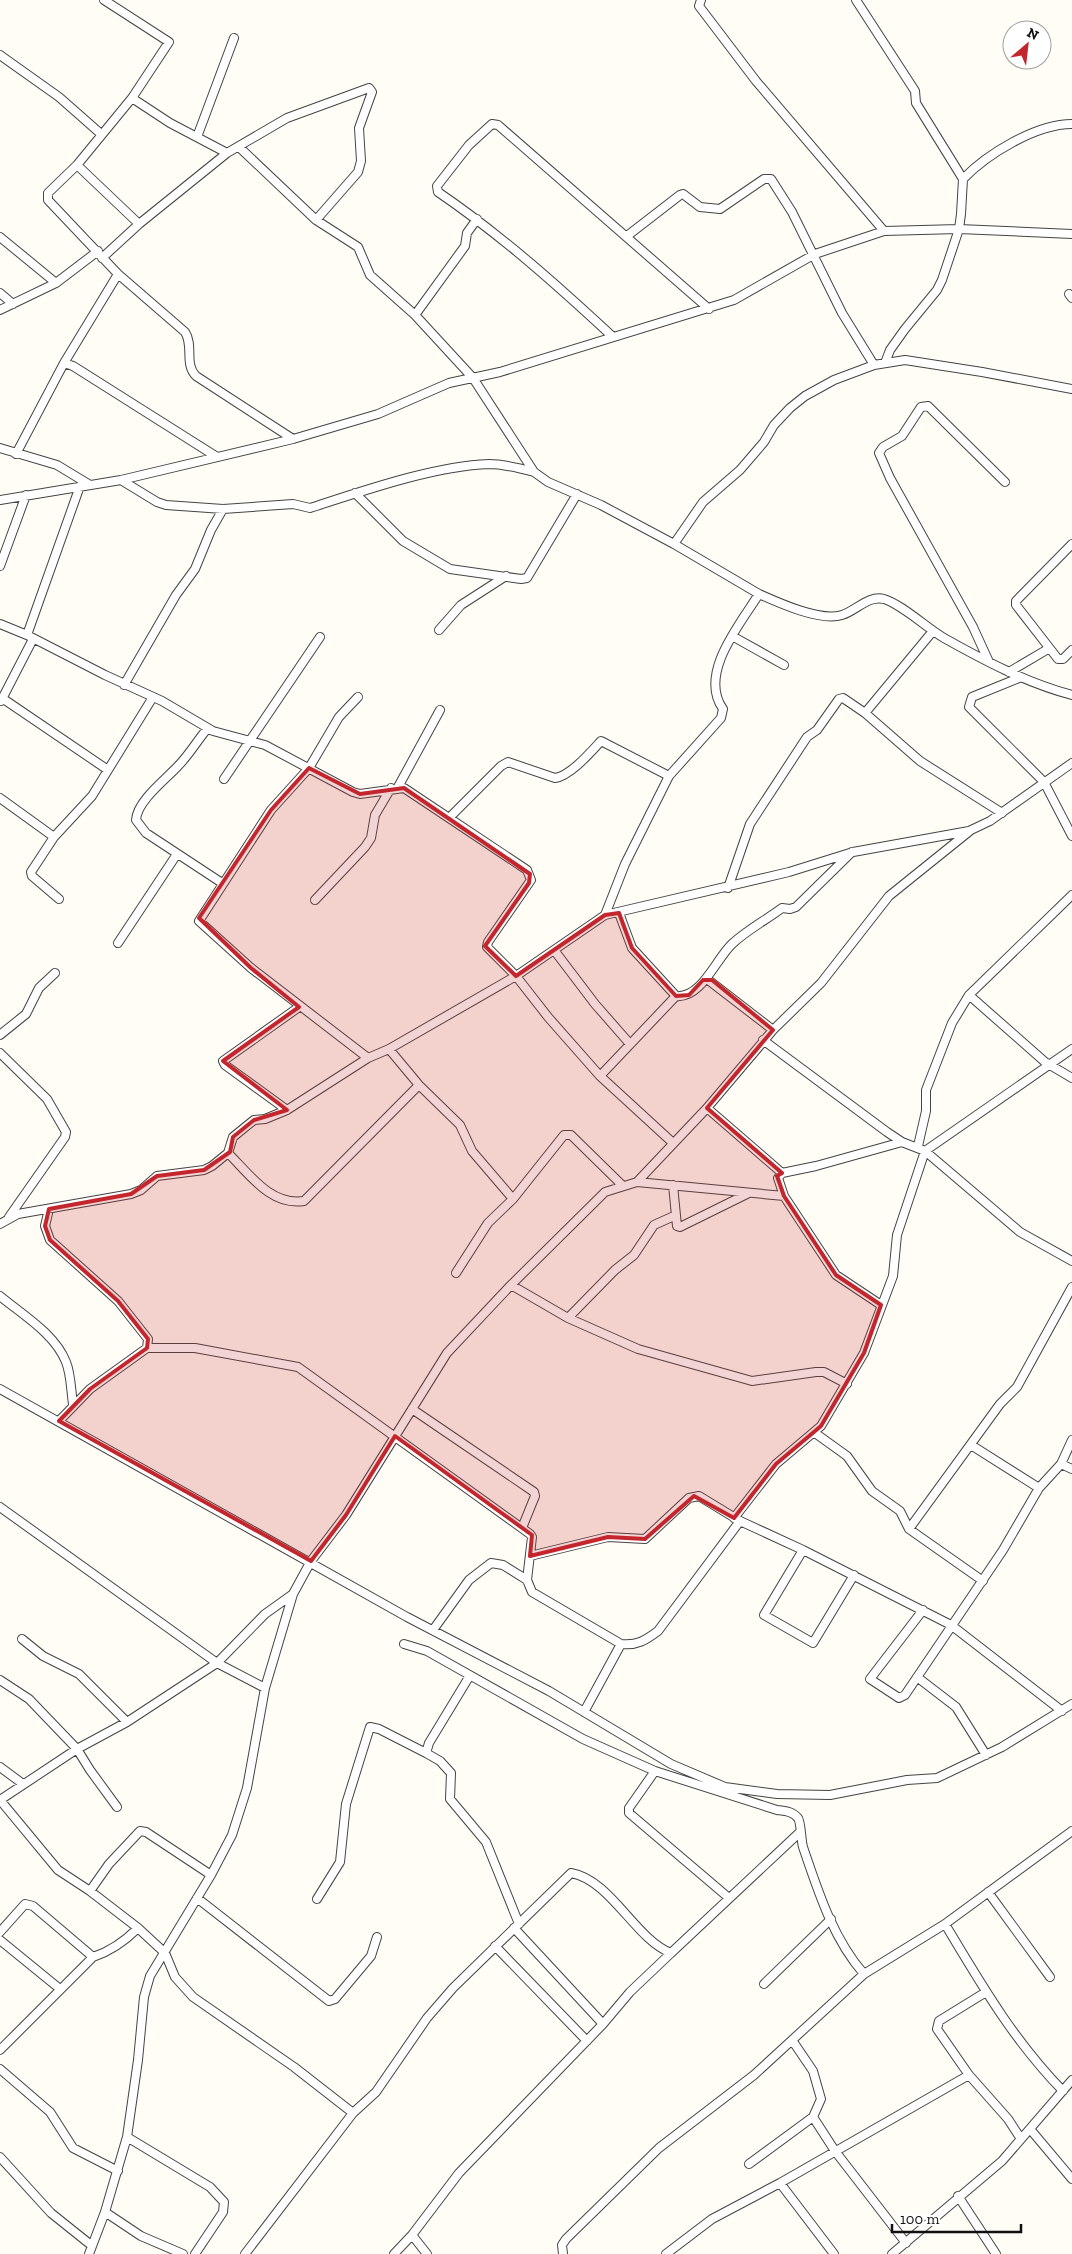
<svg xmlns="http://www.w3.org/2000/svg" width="1072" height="2254" font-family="'Zilla Slab',serif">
	<rect width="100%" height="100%" fill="#fffdf5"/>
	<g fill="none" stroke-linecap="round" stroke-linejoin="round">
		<g stroke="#444" stroke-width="10">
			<path id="street" d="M104,0L169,42L132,98L77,165L48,193V200L118,274L185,332C194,346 184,364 196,376L293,439
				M701,0L699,6L756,81L884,231
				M856,0L915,91L916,103L963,179L961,214L959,229L942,280L937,290L905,329L890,350L885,363
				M0,55L59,97L101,134
				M132,98L170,123L227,153
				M197,137L234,38
				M239,147L316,220L358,247L370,275L415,315L473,378L534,472L548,482L601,505L674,544L759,594C779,603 821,622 842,615C856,611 868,595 884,599C901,604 927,628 944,638C985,661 1027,683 1072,695
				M77,165L139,224
				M963,179C987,154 1036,124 1072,124
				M627,236L680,195L683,194L700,207L720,209L764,179H771L792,212L842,313L874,365
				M0,237L56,283
				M102,258L139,224L227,153L287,118L369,88L372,92L359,128L361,161L358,172L316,220
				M0,293L13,304
				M1069,294L1072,298
				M0,310L56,283L98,251
				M415,315L465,246L467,233L477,219
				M613,337C557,285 501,235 438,192L437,186L469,145L492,124L498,125L709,309
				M64,363L73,366L217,457
				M0,448L57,465L90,485
				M16,454L64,363L118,274
				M121,480L157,502L166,505L223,509L293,504L310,508C363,491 434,466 489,464C504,464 519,468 534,472
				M355,493L403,541L450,569L521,579L527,578L577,494
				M0,500L121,480L293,439L378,414L449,383L500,372L734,300L815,254L884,231L959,229L1072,234
				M674,544L703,502L740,470L764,442L774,425L790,408L805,396L834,380L874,365L905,360L982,372L1072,389
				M1072,544L1016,601V605L1058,659H1063L1072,650
				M0,566L26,495
				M0,624L27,635L105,675L162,701L213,731L265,745L353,792L360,794L404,788L527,870L531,880L488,942L487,947L516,976L548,1017L600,1076L673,1143
				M439,630L461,605L506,576
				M27,635L80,486
				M732,636L784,665
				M989,662L973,627L890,478L879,453L883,447L902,436L921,407L928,406L1005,482
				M1009,672L1048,649
				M1019,678L972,697L969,707L1044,782L1072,836
				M124,685L176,595L195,569L211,530L223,509
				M358,697L339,717L309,768L271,810L199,921L251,968L368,1058
				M2,698L108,770
				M1,701L33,639
				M865,713L933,631
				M207,729C197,741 189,755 178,766C166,779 137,801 136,820L146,833L222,883
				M224,779L320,637
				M398,787L440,710
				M0,798L54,837
				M449,818L501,766L508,762L555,778C570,776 590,753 601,741L669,776
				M728,888L750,824L807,737L817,730L839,699L843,698L865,713L920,761L1002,813
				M59,899L32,876L31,872L54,837L92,796L153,697
				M315,900L365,847L371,838L375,815L391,788
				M619,913L632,948L676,996C701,999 716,959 732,944C747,930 766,920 782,908L790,909L796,907L852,852
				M605,915L625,864L669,776L721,718L723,709C698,674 740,624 759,594
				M118,943L177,854
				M554,950L595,1004L630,1044
				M707,979L773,1030
				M969,995L1045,1062L1072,1078
				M0,1035L26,1014L39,988L55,973
				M763,1040L887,1132L902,1142L925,1151L1020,1232L1072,1261
				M389,1049L419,1085L460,1125L472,1151L513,1199
				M0,1053L47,1099L66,1132L65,1137L9,1217
				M600,1076L676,996
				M707,1108L782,1173
				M287,1110L225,1065L223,1061L299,1007
				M918,1146L926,1111V1090L952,1023L969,995L1072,895
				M228,1153C250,1175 271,1206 304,1201L419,1085
				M637,1182L784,1196
				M673,1185L677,1226L680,1227L749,1193
				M49,1209L45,1226L50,1240L118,1301L148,1339L147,1348
				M0,1224L18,1214L131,1194L141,1190L157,1176L204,1170L212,1166L228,1153L233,1137L254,1120L265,1119L287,1110L368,1058L389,1049L516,976L605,915L789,872L853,852L969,831
				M456,1273L488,1223L513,1199L564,1135H571L623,1186
				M511,1285L568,1318L638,1349L752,1381L816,1372H824L847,1384
				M0,1296C23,1315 55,1334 66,1362C71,1374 71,1391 73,1404
				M881,1305L836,1275L784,1196L778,1178L782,1173L816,1166L902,1142
				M568,1318L615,1270L634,1255L654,1225L674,1216
				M0,1389L407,1617L549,1691L671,1764L725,1787L777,1794L830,1795L907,1780L937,1778L1002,1747L1072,1704
				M412,1409L534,1492L535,1496L522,1528
				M59,1421L90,1389L147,1348H195L298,1367L530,1534L532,1537L527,1580L532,1592L621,1644C637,1646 646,1640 658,1631L740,1521
				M815,1433L847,1456L872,1491L900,1511L909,1529L983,1581
				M971,1445L1039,1488
				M1061,1464L1072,1469
				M0,1507L217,1663L265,1688
				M734,1518L776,1464L821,1426L864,1353L893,1276L897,1235L925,1151L1072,1049
				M909,1529L1000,1404L1017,1387L1072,1287
				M803,1550L764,1615L813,1643L854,1575
				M530,1556L608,1537L645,1539L689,1498L699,1496L740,1521L803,1550L951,1625L1062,1711
				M293,1594L265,1614L217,1663L127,1722L77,1749L0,1800L58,1870L90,1891L138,1928L165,1953L175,1977L193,1997L294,2067L353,2113L376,2092L427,2018L453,1988L571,1873C611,1880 635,1939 671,1953L799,1833
				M923,1610L870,1679L899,1698L905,1695L1003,1550L1039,1488L1061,1464L1072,1440
				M433,1630L469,1580L491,1563L503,1565L527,1580
				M22,1639L43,1656L79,1674L127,1722
				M404,1644L427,1651L583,1739L655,1771L777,1810C785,1811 792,1811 798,1818C801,1822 801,1840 803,1847C818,1891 833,1939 864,1974
				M469,1677L429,1743L426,1753L440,1761L451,1773L450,1799L486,1842L519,1924
				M917,1677L956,1707L986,1755
				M0,1680L29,1699L77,1749L90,1770L117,1807
				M584,1712L621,1644
				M0,1767L23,1784
				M655,1771L629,1808V1813L729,1898
				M90,1891L109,1864L140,1831L146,1832L211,1875
				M988,1892L1050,1977
				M197,1898L329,2001L335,1999L371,1956L377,1937
				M317,1899L340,1862L346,1804L370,1727L379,1729L426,1753
				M945,1924C981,1984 1014,2041 1063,2091
				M514,1928L603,2024
				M0,1932L25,1904L33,1906L93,1957L0,2050
				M0,1940L60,1989
				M495,1946L587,2041
				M93,1957C111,1951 125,1941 138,1928
				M764,1984L831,1919
				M986,1992L939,2021L937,2029L969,2075L1008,2119L1021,2139
				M792,2040L813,2071L821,2099L813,2117L835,2151L906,2243
				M0,2069L50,2112L73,2148L118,2171
				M1030,2129L1072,2179
				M127,2137L210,2187L224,2202L223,2212L195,2254
				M0,2157L51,2213L91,2245
				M749,2164L813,2117
				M780,2183L834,2254
				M958,2196L996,2254
				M105,2212L141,2236L183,2254
				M412,2235L427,2254
				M89,2254L105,2212L127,2137L138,2060L144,1997L150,1976L211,1875L232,1835L247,1788L265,1688L293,1594L311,1561L346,1515L447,1353L511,1285L605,1192L637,1182L707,1108L773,1030L821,983L889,896L971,830L990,821L1072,763
				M245,2254L353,2113
				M394,2254L412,2235L459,2173L603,2024L630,1992L671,1953
				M563,2254L562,2245L566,2239L659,2148L754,2075L864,1974L945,1924L1072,1831
				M666,2254L712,2219L780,2183L969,2075
				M892,2254L1002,2161L1072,2080"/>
		</g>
		<use href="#street" stroke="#fff" stroke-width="8"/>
	</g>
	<path fill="#c4262e" fill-opacity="0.2" stroke="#c4262e" stroke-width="4" stroke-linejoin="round" d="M309,768L360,794L404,788L530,874L529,883L485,946L516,976L605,915L619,913L632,948L676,996L689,995L703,980H712L773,1030L707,1108L782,1173L777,1176L784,1196L836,1275L881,1305L864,1353L821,1426L776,1464L734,1518L694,1496L645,1539L608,1537L530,1556L532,1535L395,1436L346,1515L311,1561L59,1421L90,1389L147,1348L148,1339L118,1301L50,1240L45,1226L49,1209L131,1194L157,1176L204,1170L230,1152L233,1137L254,1120L287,1110L223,1061L299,1007L251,968L199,918L271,810Z"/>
	<g transform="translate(1027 45) rotate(28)"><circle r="24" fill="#ffffff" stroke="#a0a0a0"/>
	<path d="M0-4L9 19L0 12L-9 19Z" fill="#c4262e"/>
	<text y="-8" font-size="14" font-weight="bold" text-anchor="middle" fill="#111111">N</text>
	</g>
	<path d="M892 2224v8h129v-8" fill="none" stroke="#111111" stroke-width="2.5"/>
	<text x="900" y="2224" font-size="15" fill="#111111" stroke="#ffffff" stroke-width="4" paint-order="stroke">100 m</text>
</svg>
